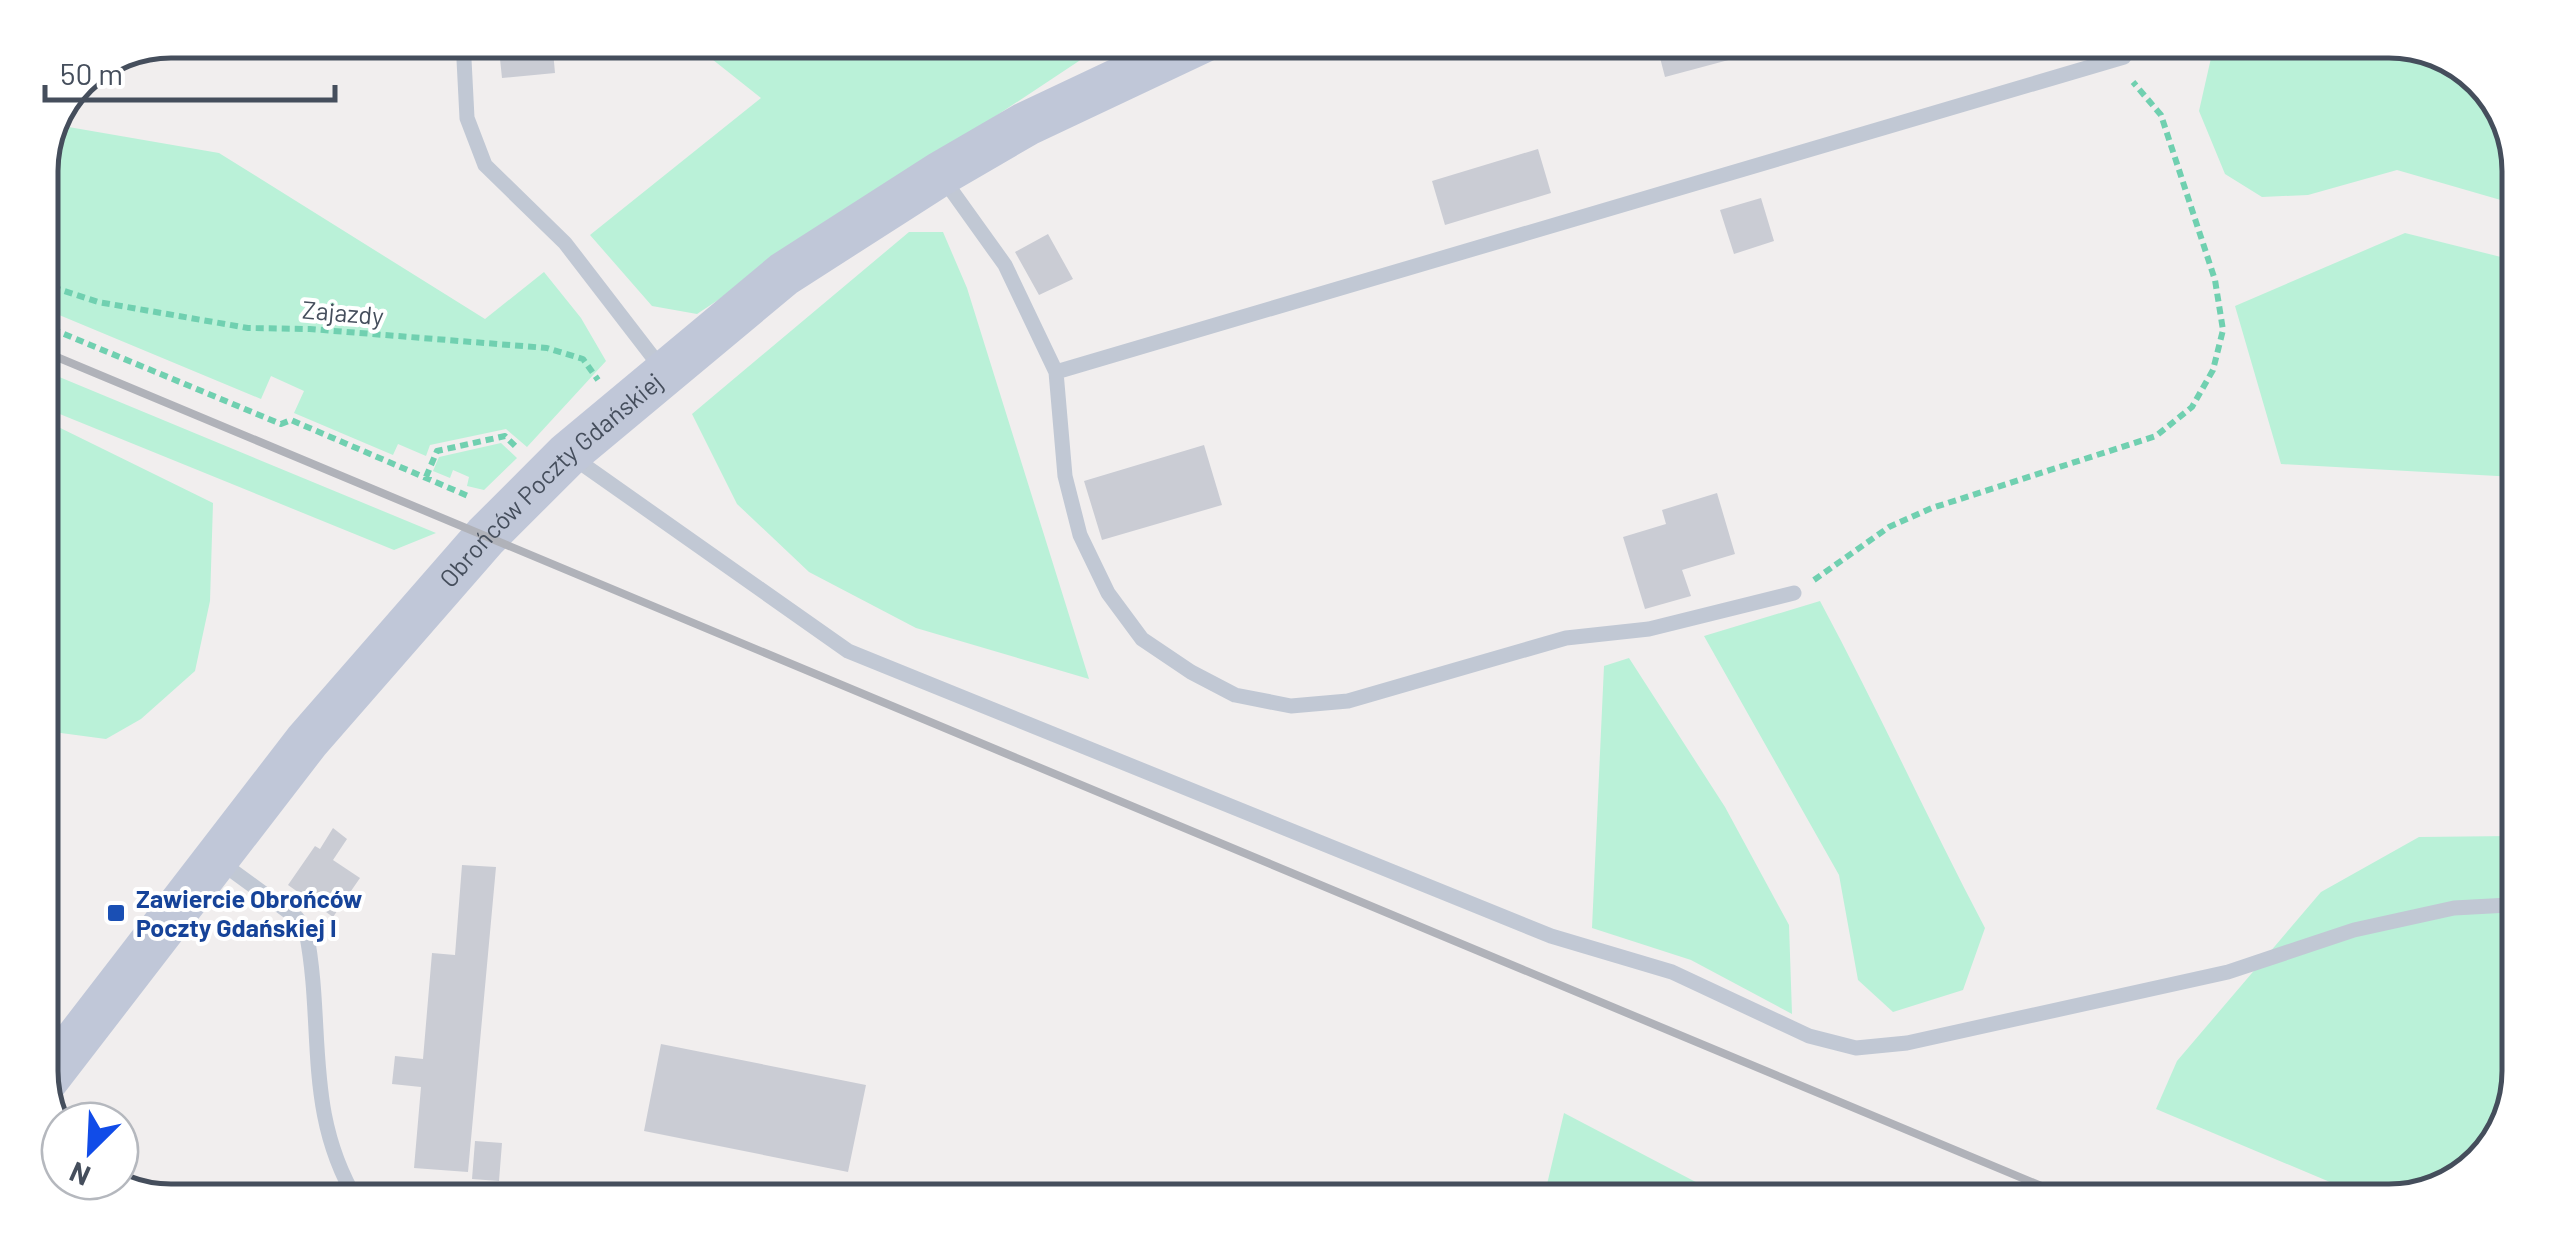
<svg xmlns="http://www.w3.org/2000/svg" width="2559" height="1241" font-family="Barlow,sans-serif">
	<rect width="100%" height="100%" fill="#f1eeee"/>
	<path fill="#baf1d8" d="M688,40H1117L1094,51L697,314L652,306L590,235L761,98Z
		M2260,40H2389L2446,53L2497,98L2519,162L2518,205L2397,170L2308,195L2262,197L2225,174L2199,111L2211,58Z
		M57,125L219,153L485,319L544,272L581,318L606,361L527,447L506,429L430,445L426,456L398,444L393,455L294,413L304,391L271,376L261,399L40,307V162Z
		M909,232H943L967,288L1089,679L916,628L809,572L737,504L692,414Z
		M2405,233L2517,261L2515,477L2281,464L2235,306Z
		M40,369L436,533L394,550L40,406Z
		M40,418L213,503L210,601L195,671L141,719L106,739L46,731L40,726Z
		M501,443L517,458L484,490L467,486L469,477L453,470L450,478L433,471L439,457Z
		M1820,601C1878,709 1928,820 1985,928L1963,990L1893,1012L1858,980L1839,875L1704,636Z
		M1629,658L1725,807L1789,925L1792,1014L1691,960L1592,928L1604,666Z
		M2510,836L2506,1128L2461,1179L2389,1201H2375L2156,1109L2177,1061L2321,892L2419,837Z
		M1564,1113L1732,1201H1543Z"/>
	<path fill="#caccd4" d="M498,40H552L555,73L502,78Z
		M1638,40H1747L1750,48L1734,52L1736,58L1665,77L1658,50L1642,53Z
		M1538,149L1551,193L1445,225L1432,181Z
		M1761,198L1774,241L1734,254L1720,210Z
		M1048,234L1073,279L1039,295L1015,252Z
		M1204,445L1222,505L1102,540L1084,481Z
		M1717,493L1735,554L1682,570L1691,596L1645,609L1623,537L1666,524L1662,510Z
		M333,828L347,839L333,860L360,878L333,917L288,885L315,846L320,849Z
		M462,865L496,867L468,1172L414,1168L421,1087L392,1084L395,1056L423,1059L432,953L455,955Z
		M661,1044L866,1085L848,1172L644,1131Z
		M475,1141L502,1143L499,1181L472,1179Z"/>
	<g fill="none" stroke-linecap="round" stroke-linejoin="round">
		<path stroke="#70d0b0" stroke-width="6" stroke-dasharray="8 5" stroke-linecap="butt" d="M40,283L98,302L248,328L310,329L547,348L583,359L598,380
			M40,324L281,424L291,420L468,496
			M426,477L437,451L505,436L516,447
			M1814,580L1889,527L1932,508L2156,436L2192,407L2213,370L2223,330L2215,280L2161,115L2133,82"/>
		<path stroke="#c1c8d4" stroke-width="15" d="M463,40L467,118L485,165L565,243L662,369
			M942,177L1005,265L1056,372L1065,476L1080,535L1108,593L1142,639L1191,672L1235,695L1291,706L1348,701L1566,638L1649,629L1794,593
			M1056,372L2124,57
			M571,456L848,651L1551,936L1672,972L1809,1036L1856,1048L1907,1043L2228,972L2354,930L2454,908L2509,905
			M219,861L297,918L306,931C325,1028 303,1111 357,1201"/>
		<path stroke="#c0c7d8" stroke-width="45" id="s1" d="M42,1085L307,741L486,536L568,454L784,274L940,174L1026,124L1204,40"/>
		<path stroke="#b0b2b9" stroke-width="8" d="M40,350L2077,1201"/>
	</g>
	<rect fill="#1a4fb4" stroke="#fff" stroke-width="4" x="106" y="903" width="20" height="20" rx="5"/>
	<g text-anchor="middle" stroke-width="8" stroke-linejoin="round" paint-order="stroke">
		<g font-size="25" fill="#454e5c" stroke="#fff">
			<text transform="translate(343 313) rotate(5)" y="9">Zajazdy</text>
			<text dy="9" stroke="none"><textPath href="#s1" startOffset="792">Obrońców Poczty Gdańskiej</textPath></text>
		</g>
		<g font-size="25" font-weight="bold" fill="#164399" stroke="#fff" text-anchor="start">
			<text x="136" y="908">Zawiercie Obrońców<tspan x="136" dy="29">Poczty Gdańskiej I</tspan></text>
		</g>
	</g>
	<path d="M0 0H2559V1241H0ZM171 58H2389A113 113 0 0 1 2502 171V1071A113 113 0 0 1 2389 1184H171A113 113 0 0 1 58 1071V171A113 113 0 0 1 171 58Z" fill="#fff" fill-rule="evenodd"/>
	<path fill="none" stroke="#454e5c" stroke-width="5" d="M171 58H2389A113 113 0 0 1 2502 171V1071A113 113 0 0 1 2389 1184H171A113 113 0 0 1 58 1071V171A113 113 0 0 1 171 58Z"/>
	<g transform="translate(90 1151) rotate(204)"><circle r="48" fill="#ffffff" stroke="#b5b8be" stroke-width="2.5"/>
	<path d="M0-8L18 38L0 25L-18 38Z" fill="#114ce8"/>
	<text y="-15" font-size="28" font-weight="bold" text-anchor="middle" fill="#454e5c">N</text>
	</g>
	<path d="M45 85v15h290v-15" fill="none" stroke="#454e5c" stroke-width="5"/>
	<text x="60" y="85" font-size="30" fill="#454e5c" stroke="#ffffff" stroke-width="8" paint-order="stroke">50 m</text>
</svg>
